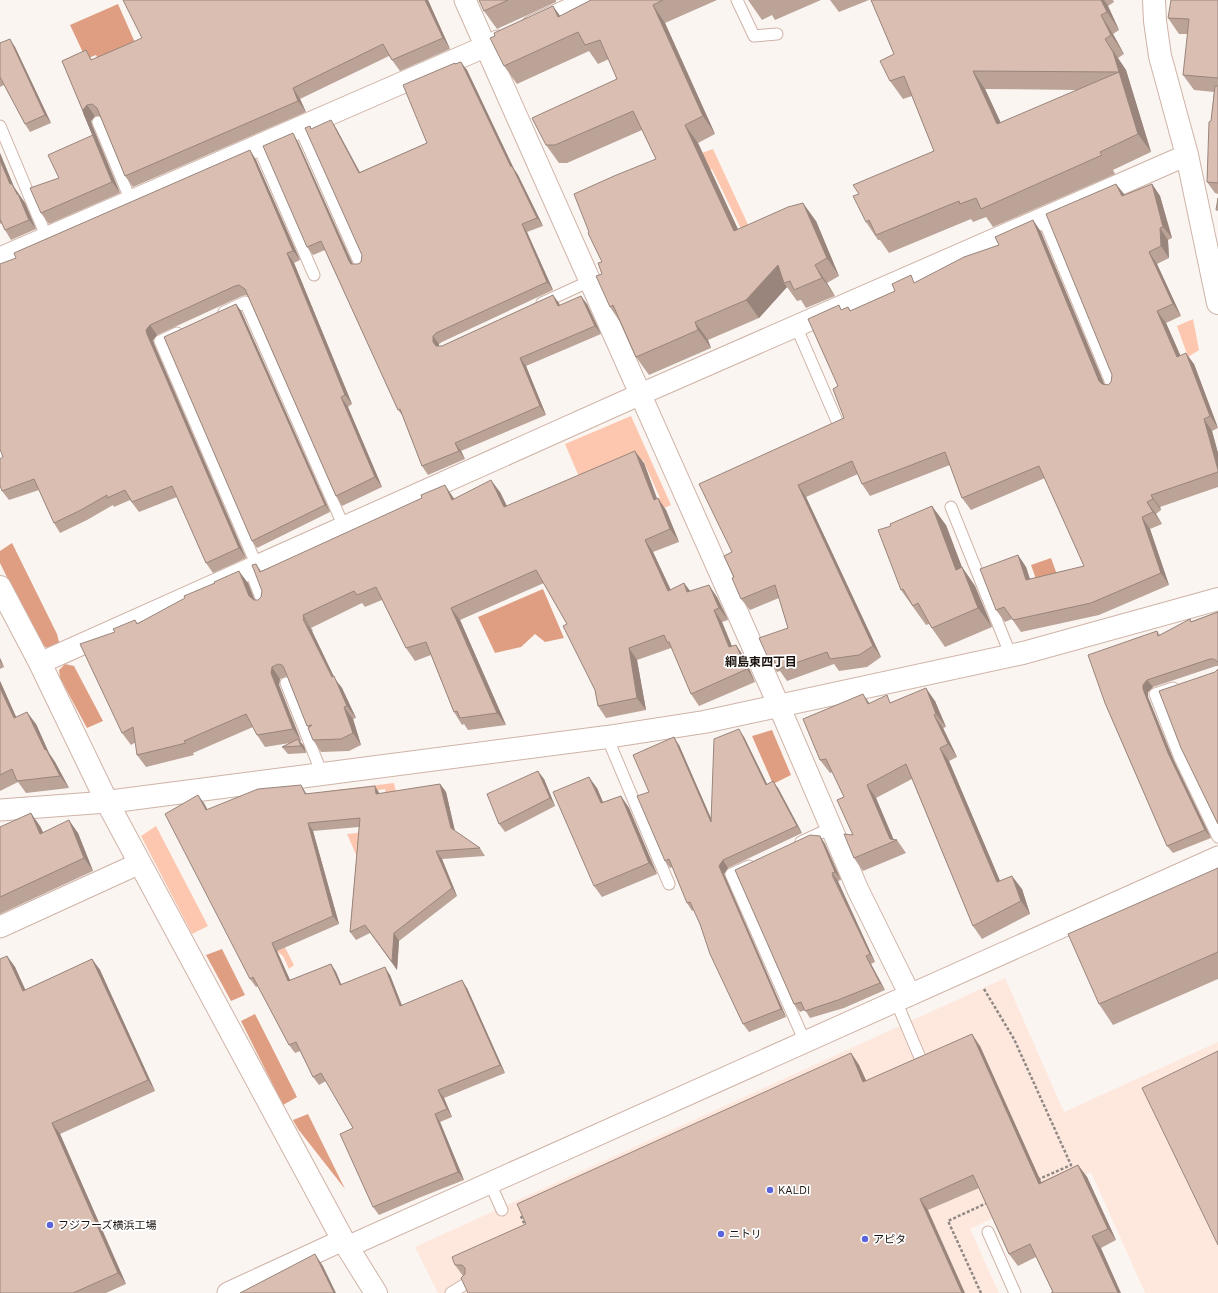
<svg xmlns="http://www.w3.org/2000/svg" width="1218" height="1293" font-family="'Work Sans','Noto Sans JP',sans-serif">
	<rect width="100%" height="100%" fill="#fbf5f2"/>
	<path fill="#fee8de" d="M1005,978L1064,1112L1218,1042V1293H1145L1091,1172L970,1229L999,1293H438L415,1247Z"/>
	<path fill="#fdc7af" d="M713,149L757,244L745,237L712,169L676,184L654,170Z
		M1193,319L1199,350L1188,357L1177,326Z
		M631,416L671,505L608,532L602,522L660,498L643,460L583,486L565,444Z
		M394,783L414,868L358,859L347,834L392,829L385,789L341,797L333,804L328,791Z
		M156,826L208,926L192,934L141,836Z
		M269,916L294,965L289,969L283,956L274,949Z"/>
	<path fill="#df9e81" d="M118,4L152,81L102,67L96,55L86,59L70,25Z
		M12,543L57,634L59,642L53,648H47L39,642L0,563V551Z
		M1051,558L1059,580L1036,579L1031,565Z
		M543,589L564,638L545,642L535,634L521,647L495,653L478,617Z
		M65,664L74,666L103,721L87,728L60,678L59,670Z
		M772,730L791,775L773,784L752,736Z
		M222,949L245,995L231,1001L206,955Z
		M255,1014L297,1097L283,1105L241,1021Z
		M308,1114L345,1189L298,1129L293,1120Z"/>
	<g fill="none" stroke-linecap="round" stroke-linejoin="round">
		<g stroke="#cfb3a7" stroke-width="13">
			<path id="service" d="M737,0L754,36L777,34
				M98,122L131,201
				M0,126L47,238
				M300,128L361,266
				M258,146L314,275
				M1043,218L1114,390
				M542,303L590,281
				M224,312L245,302L344,527
				M796,326L840,428
				M177,333L160,341L257,566
				M951,507L1011,656
				M250,570L264,605
				M286,683L322,774
				M1173,688L1155,694L1180,758L1218,837
				M607,737L669,884
				M801,842L831,828
				M749,866L731,874L805,1042
				M896,1001L921,1060
				M490,1183L502,1210
				M988,1232L1015,1293
				M451,1293L467,1283"/>
		</g>
		<g stroke="#cfb3a7" stroke-width="23">
			<path id="minor" d="M465,0L779,706L858,890L910,995
				M532,26L590,0
				M0,258L498,41
				M40,663L641,394L1187,155
				M0,810L107,802
				M0,927L140,863
				M347,1247L1218,857
				M228,1293L343,1240"/>
		</g>
		<g stroke="#cfb3a7" stroke-width="24">
			<path id="tertiary" d="M1154,0L1155,21L1160,56L1187,155L1218,303
				M0,587L40,663L107,802L343,1240L376,1293
				M107,802L607,737L704,722L1023,653L1218,599"/>
		</g>
		<path stroke="#8f8884" stroke-width="2.5" stroke-dasharray="3 2" stroke-linecap="butt" d="M984,989L1014,1039L1071,1165L1037,1180
			M521,1216L526,1228
			M981,1293L948,1221L989,1202"/>
		<use href="#service" stroke="#fff" stroke-width="11"/>
		<use href="#minor" stroke="#fff" stroke-width="21"/>
		<use href="#tertiary" stroke="#fff" stroke-width="22"/>
	</g>
	<path fill="#bba398" fill-rule="evenodd" d="M428,0L450,49L400,71L389,56L300,99L306,112L133,187L125,176L100,116H95L91,121L92,125L120,193L49,224L41,213L59,178L93,135L62,61L86,50L92,60Z
		M479,0H556V2L497,29L484,11Z
		M591,0H717L665,23L715,134L698,143L738,229L816,221L839,276L827,283L835,296L806,308L801,300L797,301L787,287L759,318L708,340L711,348L649,375L636,357L620,322L610,307L602,274V262L589,232L656,159L642,130L567,163H559L546,145L617,79L609,59L598,64L589,51L517,84L504,66L560,16Z
		M748,0H821L775,20L772,15L762,20Z
		M830,0H869L839,12Z
		M871,0H1113L1114,2L1108,6L1119,30L1113,34L1124,54L1118,58L1126,70L1151,152L1113,170L1115,174L993,227L986,217L973,222L971,219L889,253L880,240H878L866,222L934,151L912,96L903,99L890,81L894,54ZM985,89L1078,90L1001,123Z
		M1218,0V194L1215,193L1207,182L1211,121L1214,92L1194,90L1183,75L1188,34H1179L1168,18Z
		M0,43L15,47L51,123L30,132L25,124L4,85L0,87Z
		M456,64L467,70L514,169L518,175L543,226L527,232L553,290L442,342L439,344V346H442L553,295L560,306L587,304L601,334L526,366L546,415L461,451L465,459L428,475L422,466L402,415L398,410L325,250L313,255L307,247L298,142L352,264H358L361,262L362,255L310,126L311,129L336,128L360,172L427,143Z
		M250,150L256,160L300,260L294,263L352,404L348,407L382,487L342,506L336,496L248,296L246,295L242,296L157,335L153,340L154,344L246,558L213,573L206,563L177,497L139,512L130,500L114,507L113,505L87,520L60,533L54,523L39,490L9,500L2,491L3,457L16,258Z
		M0,153L14,187L25,203L36,229L11,240L5,230L2,223L0,224Z
		M1116,184L1124,195L1152,184L1160,196L1172,238L1168,240L1169,258L1157,264L1181,316L1166,323L1180,355L1194,364L1218,428L1212,431L1218,453V487L1160,507L1161,510L1156,514L1162,524L1150,529L1169,585L1099,615L1021,632L1012,619L1005,622L996,610L1018,555L1026,567L1030,579L1084,566L1045,478L971,510L962,498L950,465L870,496L862,484L858,474L806,497L881,657L867,667L839,671L834,664L787,681L780,671L777,672L769,660L788,628L779,598L750,610L741,599L734,577L732,552L844,418L838,386L842,310L848,307L851,311L895,291L916,282L999,245L1033,220L1041,232L1104,384L1108,385L1111,382L1112,375Z
		M236,304L241,311L330,512L257,548L252,541Z
		M644,463L657,499L666,510L679,542L653,552L671,590L684,583L690,591L717,597L728,620L722,622L732,646L736,645L744,657L755,682L699,706L691,694L673,651L671,648L637,660L646,710L606,718L598,706L595,690L567,624L544,583L460,620L506,725L468,730L464,724L462,725L454,712L431,655L415,661L406,648L382,600L365,607L362,603L311,628L313,631H312L335,679L342,688L356,718L353,719L361,745L349,751L321,752L313,740L287,676L280,679L279,685L301,741H300L304,746L306,753L288,754L282,747L290,743L265,747L257,735L253,727L193,753L194,755L146,767L137,755L136,742L131,745L122,733L115,632L135,620L137,623L248,583L254,600H258L261,597L262,591L256,564L261,571L453,497L454,499L500,492L507,506Z
		M946,525L962,567L975,586L992,627L945,647L929,624L926,625L901,590Z
		M1218,612V666H1216L1153,687L1148,692V697L1174,761L1211,838L1173,853L1167,846L1105,703L1157,631L1160,635L1192,621Z
		M0,658L4,667L0,669Z
		M0,681L16,717L36,724L49,753L55,762L69,788L26,793L18,782L0,791Z
		M935,701L946,727L943,728L957,757L949,761L1000,881L1022,889L1030,914L982,939L973,926L912,779L876,798L894,840H897L906,853L863,871L854,858L853,835L844,797L833,772L830,773L820,760L870,703L892,702Z
		M744,737L767,784L778,788L802,833L728,868L724,874L786,1017L749,1032L743,1024L694,910L692,911L687,903L673,867L670,868L665,861L649,792L679,745L711,818Z
		M544,779L555,806L505,832L499,824Z
		M440,784L446,792L455,831L480,848L485,856L442,859L457,896L399,941L397,970L370,933L356,940L350,932L359,827L313,831L339,924L277,951L290,980L331,964L336,972L341,984L390,975L402,1005L467,988L505,1073L444,1098L452,1117L440,1122L464,1180L421,1197L379,1215L373,1207L353,1128L326,1081L319,1085L313,1077L300,1051L295,1053L289,1045L258,986L256,987L250,979L204,803L207,810L307,794L375,786L380,794Z
		M597,788L603,802L621,796L629,808L657,874L602,897L594,886Z
		M40,826L43,832L78,833L93,871L0,914V827Z
		M820,836L825,844L841,880L838,881L839,885L875,962L871,964L885,990L844,1008L810,1018L805,1010L800,1012L794,1004Z
		M1218,868V979L1113,1025L1099,1004Z
		M7,956L15,967L25,990L92,959L100,970L155,1091L60,1134L126,1284L106,1293H0Z
		M980,1046L1041,1182L1078,1165L1087,1177L1116,1240L1101,1248L1053,1292L1036,1257L1018,1266L1009,1254L979,1188L928,1210L463,1276L455,1265L526,1224L851,1053L859,1065L866,1081Z"/>
	<path fill="#99857c" d="M425,0H428L450,49L443,38Z
		M1101,0H1104L1108,6L1119,30L1107,12Z
		M653,5L665,23L715,134L703,116Z
		M553,6L566,24L558,17Z
		M1101,15L1113,34L1124,54L1111,35Z
		M10,39L15,47L51,123L45,115Z
		M1105,39L1126,70L1151,152L1138,134L1113,52Z
		M461,62L467,70L514,169L518,175L543,226L537,218L511,167Z
		M973,71L985,89L1010,143L997,124Z
		M293,88L300,99L306,112L298,101Z
		M87,105L95,116L91,121L92,125L120,193L112,182L84,114L83,110Z
		M331,120L336,128L364,181L359,173Z
		M685,125L698,143L747,249L734,231Z
		M293,133L298,142L355,269L349,261Z
		M250,150L256,160L300,260L293,251Z
		M0,153L14,187L25,203L36,229L29,220L10,184L0,160Z
		M1116,184L1125,195L1122,196Z
		M1152,184L1160,196L1172,238L1163,227Z
		M803,203L816,221L839,276L827,258Z
		M1033,220L1041,232L1108,393L1099,381Z
		M522,224L527,232L553,290L547,282Z
		M1160,228L1168,240L1169,258L1161,246Z
		M1149,252L1157,264L1181,316L1173,304Z
		M287,253L294,263L352,404L345,395Z
		M778,265L784,283L787,287L759,318L746,300Z
		M815,265L827,283L835,296L822,278Z
		M553,295L559,303L564,315L558,306Z
		M581,296L587,304L601,334L595,326Z
		M236,304L241,311L330,512L325,505Z
		M1157,311L1166,323L1186,368L1177,357Z
		M695,322L708,340L711,348L698,330Z
		M150,325L157,335L153,340L154,344L246,558L239,548L147,334L146,330Z
		M433,336L439,344V351L433,342Z
		M1186,353L1194,364L1218,428L1210,416Z
		M520,358L526,366L546,415L540,406Z
		M341,397L348,407L382,487L375,477Z
		M1204,419L1212,431L1218,453V470Z
		M455,443L461,451L465,459L459,451Z
		M635,451L644,463L662,512L654,500Z
		M491,480L500,492L513,519L504,507Z
		M445,485L453,497L460,512L452,500Z
		M798,485L806,497L881,657L873,646Z
		M1151,495L1160,507L1161,510L1153,499Z
		M658,498L666,510L679,542L670,529Z
		M1147,502L1156,514L1162,524L1153,512Z
		M932,506L946,525L970,589L956,570Z
		M1142,517L1150,529L1169,585L1161,573Z
		M645,540L653,552L677,604L668,591Z
		M1018,555L1026,567L1034,592L1026,580Z
		M962,567L975,586L992,627L978,608Z
		M239,571L248,583L258,608L249,596Z
		M684,583L693,595L687,592Z
		M709,585L717,597L728,620L719,608Z
		M451,608L460,620L506,725L497,713Z
		M714,610L722,622L737,659L729,647Z
		M303,615L311,628L313,631L304,619Z
		M303,619L312,631L335,679L342,688L356,718L347,706Z
		M736,645L744,657L755,682L747,669Z
		M629,648L637,660L646,710L637,698Z
		M0,658L4,667L0,661Z
		M272,667L280,679L279,685L301,741L293,729L271,673Z
		M1147,680L1153,687L1148,692V697L1174,761L1211,838L1205,830L1168,753L1143,689V685Z
		M0,681L22,730L14,718L0,688Z
		M926,688L935,701L946,727L936,714Z
		M863,694L872,707L868,704Z
		M344,707L353,719L361,745L353,733Z
		M27,712L36,724L49,753L55,762L69,788L60,776L45,750Z
		M934,715L943,728L957,757L948,744Z
		M739,729L744,737L771,792L766,785Z
		M674,737L679,745L716,830L711,822Z
		M298,739L304,746L306,753L301,746Z
		M940,748L949,761L1006,895L997,882Z
		M538,771L544,779L555,806L550,798Z
		M589,777L597,788L608,814L601,803Z
		M773,781L778,788L802,833L797,826Z
		M440,784L446,792L456,836L451,828Z
		M301,785L306,793L311,802L305,794Z
		M867,785L876,798L894,841L890,839Z
		M375,786L380,795L376,794Z
		M198,795L204,803L212,818L206,810Z
		M621,796L629,808L657,874L649,863Z
		M31,813L40,826L49,846L40,834Z
		M69,820L78,833L93,871L84,858Z
		M308,823L313,831L339,924L333,916Z
		M820,836L825,844L841,880L835,872Z
		M436,851L442,859L457,896L452,888Z
		M723,860L728,868L724,874L786,1017L781,1009L719,866Z
		M832,873L838,881L875,962L870,954Z
		M1012,876L1022,889L1030,914L1021,901Z
		M394,933L399,941L397,970L392,962Z
		M272,943L277,951L294,989L288,981Z
		M7,956L15,967L31,1002L23,991Z
		M866,956L871,964L885,990L880,983Z
		M92,959L100,970L155,1091L148,1080Z
		M331,964L336,972L345,993L340,985Z
		M385,967L390,975L405,1014L400,1006Z
		M462,980L467,988L505,1073L500,1065Z
		M972,1034L980,1046L1047,1195L1039,1184Z
		M851,1053L859,1065L872,1093L863,1082Z
		M438,1090L444,1098L452,1117L447,1109Z
		M435,1114L440,1122L464,1180L458,1172Z
		M52,1123L60,1134L126,1284L118,1273Z
		M1078,1165L1087,1177L1116,1240L1108,1229Z
		M920,1199L928,1210L965,1293H962Z
		M1092,1236L1101,1248L1121,1293H1118Z
		M315,1254L323,1266L336,1293H334Z"/>
	<path fill="#dabeb1" stroke="#99857c" fill-rule="evenodd" d="M123,0H425L443,38L392,60L383,44L293,88L298,101L125,176L97,108L92,104L87,105L83,110L84,114L112,182L41,213L30,188L59,178L48,155L93,135L62,61L86,50L91,60L142,38Z
		M479,0H508L484,11Z
		M591,0H663L653,5L703,116L685,125L734,231L788,207L803,203L827,258L815,265L822,278L794,290L790,281L784,283L778,265L746,300L695,322L698,330L636,357L613,305L610,307L596,276L602,274L598,263L602,262L588,233L589,232L574,194L614,176L656,159L633,111L555,145H546L532,118L617,79L600,40L585,45L578,32L504,66L490,38L495,36L494,33L553,6L558,17Z
		M871,0H1101L1107,12L1101,15L1111,35L1105,39L1113,52L1138,134L1100,152L1102,155L981,209L976,198L960,204L959,201L876,235L869,220L866,222L853,196L859,194L853,185L934,151L904,76L890,81L880,61L894,54ZM973,71L1119,72L997,124Z
		M1171,0H1218V78L1183,75L1189,19L1168,18Z
		M10,39L45,115L25,124L0,77V43Z
		M461,62L511,167L512,166L537,218L522,224L547,282L436,333L433,336V342L436,346H442L553,295L558,306L581,296L595,326L520,358L540,406L455,443L459,451L422,466L400,409L398,410L321,241L307,247L263,146L293,133L349,261L351,264H358L361,262L362,255L305,128L310,126L311,129L331,120L359,173L427,143L403,85L455,63V64Z
		M1215,86H1218V183L1207,182L1209,122L1211,121Z
		M250,150L293,251L287,253L345,395L341,397L375,477L336,496L245,289L239,285L235,286L150,325L146,330L147,334L239,548L206,563L172,486L132,502L125,490L107,498V495L81,510L54,523L34,479L2,491L0,485V459L3,457L0,449V264L16,258L14,253Z
		M0,160L10,184H12L17,194H18L29,220L5,230L0,219Z
		M1116,184L1122,196L1152,184L1163,227L1160,228L1161,246L1149,252L1173,304L1157,311L1177,357L1186,353L1210,416L1204,419L1218,470V472L1151,495L1153,499L1147,502L1153,512L1142,517L1161,573L1091,603L1013,620L1004,607L996,610L980,569L1018,555L1026,580L1084,566L1039,466L962,498L945,452L862,484L852,461L798,485L873,646L859,655L830,659L827,652L778,669L773,658L769,660L759,638L788,628L775,585L741,599L732,578L734,577L724,556L732,552L699,484L844,418L833,389L838,386L808,319L839,305L841,310L848,307L850,311L895,291L892,284L911,275L914,283L964,257L999,245L995,237L1033,220L1099,381L1102,384L1108,385L1111,382L1112,375L1046,214Z
		M1218,198V210H1216Z
		M236,304L325,505L252,541L164,337Z
		M635,451L654,500L658,498L670,529L645,540L668,591L684,583L687,592L709,585L719,608L714,610L729,647L736,645L747,669L691,694L669,642H667L664,635L629,648L637,698L598,706L595,690L563,626L567,624L536,570L451,608L497,713L460,718L457,711L454,712L426,642L406,648L376,587L357,595L354,591L303,615L304,619H303L332,677L334,676L347,706L344,707L353,733L341,739L313,740L308,728L312,725L307,726L284,668L282,665L278,664L272,667L271,673L293,729L257,735L246,714L184,741L186,743L137,755L133,727L122,733L80,644L115,632L113,629L135,620L137,624L185,598L184,596L215,583L214,582L239,571L249,596L254,600H258L261,597L262,591L252,565L256,564L260,572L422,498L421,495L445,485L452,500L491,480L504,507Z
		M932,506L956,570L962,567L978,608L932,628L918,603L913,606L903,589L901,590L878,530L891,526L890,524Z
		M1218,612V662L1214,659H1210L1147,680L1143,685V689L1168,753L1205,830L1167,846L1105,703L1088,655L1157,631L1158,636L1190,619L1191,622Z
		M1218,669V824L1181,748L1159,691L1215,672Z
		M0,688L14,718L27,712L45,750L46,749L60,776L17,781L12,769L0,775Z
		M926,688L936,714L934,715L948,744L940,748L997,882L1012,876L1021,901L973,926L906,764L867,785L890,839L897,840L854,858L844,834L853,835L837,800L844,797L826,759L820,760L803,719L863,694L868,704L887,695L890,703Z
		M739,729L766,785L773,781L797,826L723,860L719,866L781,1009L743,1024L710,954L700,924L690,902L687,903L669,859L665,861L637,796L649,792L633,755L674,737L711,822L714,739Z
		M298,739L301,746L282,747Z
		M538,771L550,798L499,824L487,794Z
		M589,777L601,803L621,796L649,863L594,886L553,792Z
		M440,784L451,828L480,848L436,851L452,888L394,933L392,962L365,925L350,932L360,818L308,823L333,916L272,943L288,981L331,964L340,985L385,967L400,1006L462,980L500,1065L438,1090L447,1109L435,1114L458,1172L416,1189L373,1207L340,1134L353,1128L321,1073L313,1077L296,1042L289,1045L253,977L250,979L165,814L198,795L206,810L258,789L301,785L305,794L375,786L376,794Z
		M31,813L40,834L69,820L84,858L0,897V827Z
		M810,835L820,836L835,872L832,873L833,877L870,954L866,956L880,983L838,1000L805,1011L801,1002L794,1004L735,870Z
		M1218,868V952L1099,1004L1068,934Z
		M7,956L23,991L92,959L148,1080L52,1123L118,1273L73,1293H0V959Z
		M972,1034L1039,1184L1078,1165L1108,1229L1092,1236L1118,1293H1051L1053,1292L1030,1244L1009,1254L973,1175L920,1199L962,1293H468L461,1278L465,1274V1268L462,1265H455L452,1257L526,1224L517,1204L851,1053L863,1082Z
		M1218,1051V1245L1142,1088Z
		M315,1254L334,1293H240Z"/>
	<g fill="#5b64db" stroke="#fff" stroke-width="1.5">
		<circle cx="770" cy="1190" r="4"/>
		<circle cx="50" cy="1225" r="4"/>
		<circle cx="721" cy="1234" r="4"/>
		<circle cx="865" cy="1239" r="4"/>
	</g>
	<g text-anchor="middle" stroke-width="3.5" stroke-linejoin="round" paint-order="stroke">
		<g font-size="11" fill="#1b120d" stroke="#fff" text-anchor="start">
			<text x="778" y="1194">KALDI</text>
			<text x="58" y="1229">フジフーズ横浜工場</text>
			<text x="729" y="1238">ニトリ</text>
			<text x="873" y="1243">アピタ</text>
		</g>
		<g font-size="12" font-weight="bold" fill="#1b120d" stroke="#fff">
			<text x="761" y="666">綱島東四丁目</text>
		</g>
	</g>
</svg>
